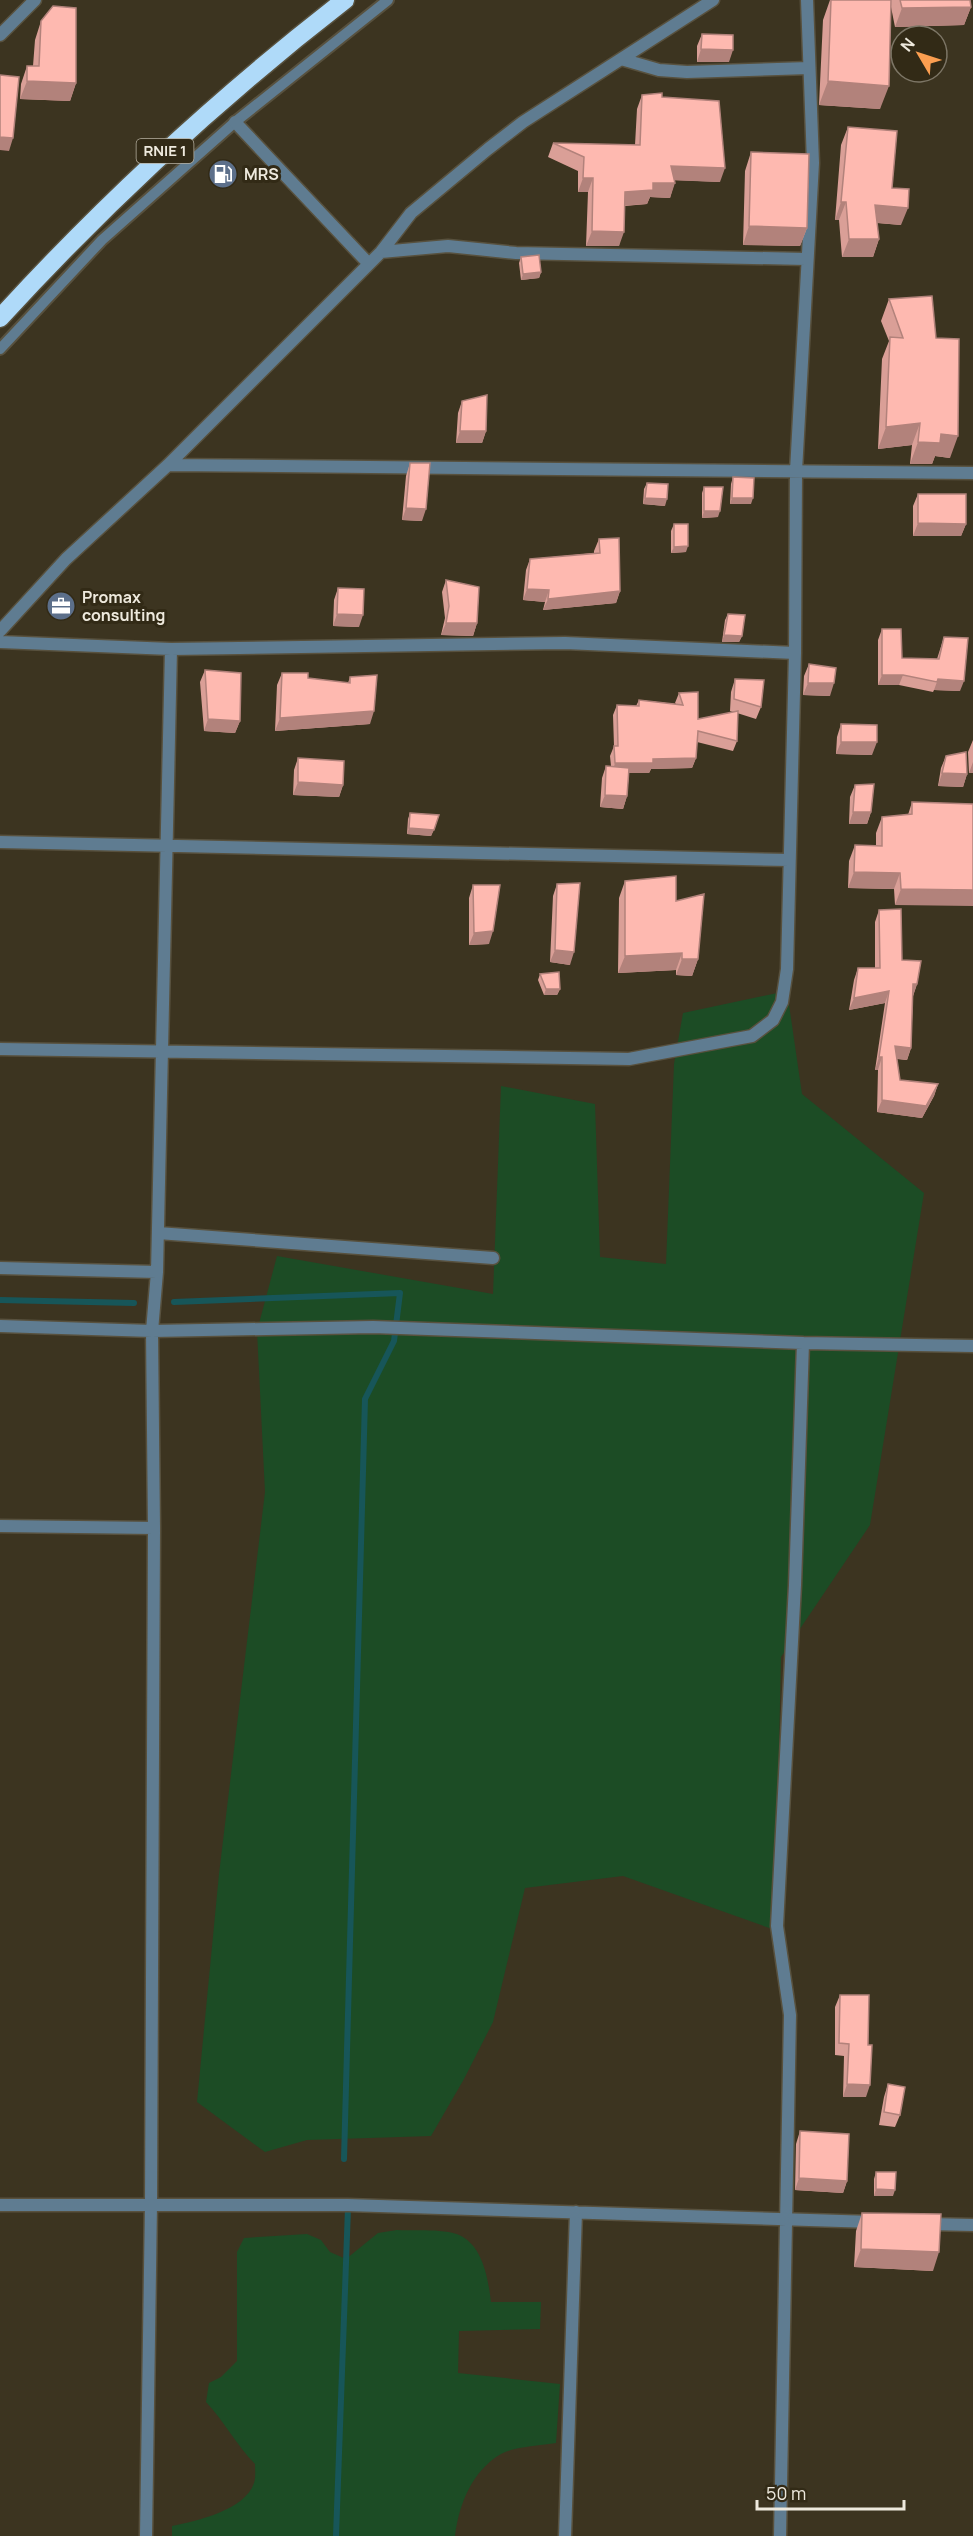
<svg xmlns="http://www.w3.org/2000/svg" width="973" height="2536" font-family="Manrope,sans-serif">
	<rect width="100%" height="100%" fill="#3c3420"/>
	<path fill="#1c4c25" d="M787,991L802,1094L924,1193L870,1525L781,1657L775,1930L623,1876L525,1888L493,2022L464,2079L431,2136L307,2140L265,2152L197,2102L219,1874L265,1492L257,1331L277,1256L493,1294L501,1086L595,1104L600,1257L666,1264L674,1064L683,1013Z
		M397,2230C414,2231 436,2229 453,2233C482,2240 488,2277 491,2302H541L540,2329L459,2331L458,2373L560,2384L556,2443C540,2446 515,2446 501,2454C472,2471 459,2504 455,2536H172V2526C197,2521 245,2510 254,2483C256,2477 255,2469 255,2464C236,2445 225,2422 206,2402L209,2383L221,2377L237,2361V2252L244,2238L307,2234L321,2240L330,2252L346,2259L378,2233Z"/>
	<g fill="none" stroke-linecap="round" stroke-linejoin="round">
		<path stroke="#175659" stroke-width="6" d="M0,1300L134,1303
			M174,1302L400,1293L394,1341L365,1399L344,2159
			M336,2536L348,2208"/>
		<g stroke="#58513e" stroke-width="14">
			<path id="lane" d="M0,349L102,240L235,122L388,0"/>
		</g>
		<g stroke="#58513e" stroke-width="15">
			<path id="street" d="M0,35L35,0
				M621,59L659,70L687,72L809,68
				M235,122L368,263
				M381,252L448,246L516,253L806,259
				M168,465L973,473
				M0,631L66,559L168,465L381,252L411,213L488,149L523,122L713,0
				M0,642L171,649L565,643L795,653
				M0,842L789,860
				M0,1049L629,1059L752,1036L773,1020L782,1002L787,969L795,653L796,471L813,163L807,0
				M158,1233L493,1258
				M0,1268L157,1272
				M0,1326L152,1331L373,1327L803,1343
				M0,1526L154,1528
				M0,2205H348L873,2222
				M926,2224L973,2225
				M146,2536L151,2204L154,1528L152,1331L157,1272L171,649
				M565,2536L576,2212
				M780,2536L790,2015L777,1926L795,1585L803,1343L973,1346"/>
		</g>
		<g stroke="#58513e" stroke-width="21">
			<path id="highway" d="M0,318C106,202 221,96 345,0"/>
		</g>
		<use href="#lane" stroke="#5f7c91" stroke-width="10"/>
		<use href="#street" stroke="#5f7c91" stroke-width="12"/>
		<use href="#highway" stroke="#afdaf9" stroke-width="18"/>
	</g>
	<path fill="#da9f97" d="M830,0H970L971,7L964,25L895,27L891,7L880,109L819,105L823,20Z
		M41,21L76,83L70,101L20,99L21,84L27,66H33L35,40Z
		M702,34L729,62H697V46Z
		M642,95L662,97L720,182L675,180L670,198L650,197L647,204L625,206L619,246H586L588,192H578V171L548,157L553,143L635,145L637,109Z
		M848,127L901,225L877,223L879,239L873,257H842L839,220H835L841,145Z
		M751,152L807,228L800,246L743,245L745,171Z
		M521,257L541,272L539,278L521,280L519,263Z
		M889,299L950,458L935,456L932,464H910L912,445L878,449L882,359L889,341L881,321Z
		M462,401L486,431L482,443H456L458,413Z
		M410,463L422,521L402,520L406,476Z
		M733,477L751,504H730L731,484Z
		M647,483L665,506L643,504L644,489Z
		M704,487L718,517L702,518V493Z
		M918,494L966,524L961,536H913V506Z
		M674,524L686,552L671,553V531Z
		M599,539L620,591L616,603L543,610L545,602L523,600L526,570L530,559L594,553V551Z
		M446,580L477,623L473,636L441,635L445,618L442,592Z
		M338,588L359,627L333,626L334,600Z
		M728,614L742,636L739,642H722L725,620Z
		M882,629L902,658L937,659L944,637L960,691L934,690L933,692L899,685H878V640Z
		M809,664L830,696L803,695L804,676Z
		M205,670L240,721L235,733L204,731L200,682Z
		M282,673L308,678L348,683L350,677L370,724L275,731L277,685Z
		M735,679L761,707L756,719L737,713V741L733,751L697,742L696,758L692,768L651,769L649,773H629L627,796L623,809L600,807L602,778L606,766H611L610,756L614,746L613,715L617,705L636,706L639,700L676,704L675,703L679,693L698,719L733,712L730,711L731,692Z
		M841,724L872,755L836,754L837,737Z
		M973,740V773H969L968,752Z
		M946,756L967,774L963,787L938,786L941,768Z
		M298,758L343,785L339,797L293,795L294,770Z
		M855,785L871,812L867,824H849L850,797Z
		M912,802L973,804L895,905L894,889L848,888L849,861L855,845L876,846V833L882,817L908,815Z
		M410,813L439,815L431,836L407,834L408,819Z
		M625,881L676,901L698,959L692,976L676,975V970L618,973L619,898Z
		M557,884L570,965L550,962L553,896Z
		M473,885L489,944L469,945V898Z
		M879,910L902,960L917,984L913,996L911,1048L907,1060L897,1059L900,1080L938,1084L934,1096L922,1118L877,1112L878,1070H875L885,1003L849,1010L854,980L858,968H875V922Z
		M540,974L560,989L557,995H544L538,980Z
		M840,1995L866,2097H843L844,2056L835,2055V2007Z
		M888,2084L900,2115L895,2127L879,2125L884,2097Z
		M800,2131L847,2181L843,2193L795,2190L796,2144Z
		M876,2172L893,2196H874V2179Z
		M862,2213L933,2271L854,2267L856,2231Z"/>
	<path fill="#b2827b" d="M971,7L964,25L895,27L902,8Z
		M701,49L733,50L729,62H697Z
		M27,81L76,83L70,101L20,99Z
		M828,81L889,86L880,109L819,105Z
		M0,137L13,138L9,151L0,150Z
		M671,166L725,168L720,182L666,180Z
		M583,178H593L588,192H578Z
		M653,183H675L670,198L650,197L647,204L620,206L625,192Z
		M841,202H846L839,220H835Z
		M875,205L908,208L901,225L868,222Z
		M749,226L807,228L800,246L743,245Z
		M592,231L624,232L619,246H586Z
		M849,239H879L873,257H842Z
		M541,272L539,278L521,280L523,274Z
		M920,423L912,445L878,449L886,427Z
		M460,431H486L482,443H456Z
		M941,434L958,436L950,458L935,456L932,464H910L918,442Z
		M645,498L667,499L665,506L643,504Z
		M732,498H753L751,504H730Z
		M406,508L426,509L422,521L402,520Z
		M704,511H720L718,517L702,518Z
		M918,523L966,524L961,536H913Z
		M688,546L686,552L671,553L674,547Z
		M527,589L549,590L545,602L523,600Z
		M620,591L616,603L543,610L548,599Z
		M337,614L363,615L359,627L333,626Z
		M446,623H477L473,636L441,635Z
		M724,635L742,636L739,642H722Z
		M882,675H903L899,685H878Z
		M938,679L964,681L960,691L934,690Z
		M808,683H834L830,696L803,695Z
		M374,711L370,724L275,731L280,718Z
		M208,719L240,721L235,733L204,731Z
		M841,742H877L872,755L836,754Z
		M696,758L692,768L651,769L649,773H612L615,763L653,759Z
		M973,762V773H969Z
		M942,773L967,774L963,787L938,786Z
		M298,782L343,785L339,797L293,795Z
		M605,795L627,796L623,809L600,807Z
		M853,812H871L867,824H849Z
		M409,828L434,830L431,836L407,834Z
		M854,872L900,873L894,889L848,888Z
		M901,889L973,890V906L895,905Z
		M493,931L489,944L469,945L474,933Z
		M555,950L574,952L570,965L550,962Z
		M682,953L676,970L618,973L625,956Z
		M682,959H698L692,976L676,975Z
		M913,984H917L913,996Z
		M546,989H560L557,995H544Z
		M889,991L885,1003L849,1010L854,998Z
		M895,1046L911,1048L907,1060L891,1058Z
		M879,1057H882L878,1070H875Z
		M938,1084L934,1096L922,1118L877,1112L882,1100Z
		M847,2084L870,2085L866,2097H843Z
		M799,2178L847,2181L843,2193L795,2190Z
		M876,2189L895,2190L893,2196H874Z
		M861,2249L939,2252L933,2271L854,2267Z"/>
	<path fill="#feb9b0" stroke="#b2827b" stroke-width="1.5" d="M831,0H891L889,86L828,81Z
		M900,0H970L971,7L902,8Z
		M53,6L76,8V83L27,81V66H39L41,21Z
		M702,34L733,35V50L701,49Z
		M0,75L19,77L13,138L0,137Z
		M662,93V97L719,101L725,168L671,166L675,183H653V190L625,192L624,232L592,231L593,178H583L584,157L553,143L640,145L642,95Z
		M848,127L897,131L892,188L909,189L908,208L875,205L879,239H849L846,202H841Z
		M751,152L809,154L807,228L749,226Z
		M539,255L541,272L523,274L521,257Z
		M932,296L936,338L959,339L958,436L941,434L940,443L918,442L920,423L886,427L890,337L903,338L889,299Z
		M487,395L486,431H460L462,401Z
		M410,463H430L426,509L406,508Z
		M733,477L754,478L753,498H732Z
		M647,483L668,484L667,499L645,498Z
		M704,487H723L720,511H704Z
		M918,494H966V524L918,523Z
		M674,524H688V546L674,547Z
		M619,538L620,591L548,599L549,590L527,589L530,559L600,553L599,539Z
		M446,580L479,587L477,623H446L449,606Z
		M338,588L364,589L363,615L337,614Z
		M728,614L745,615L742,636L724,635Z
		M882,629H901L902,658L939,659L944,637L968,638L964,681L938,679L937,682L903,675H882Z
		M809,664L836,668L834,683H808Z
		M205,670L241,673L240,721L208,719Z
		M282,673H308V678L350,683V677L377,675L374,711L280,718Z
		M735,679L764,680L761,707L734,699Z
		M698,692V719L738,711L737,741L698,731L696,758L653,759V763H615L614,746H618L617,705L639,706V700L683,705L679,693Z
		M841,724L877,725V742H841Z
		M966,752L967,774L942,773L946,756Z
		M298,758L344,761L343,785L298,782Z
		M606,766L629,768L627,796L605,795Z
		M874,784L871,812H853L855,785Z
		M912,802L973,804V890L901,889L900,873L854,872L855,845L882,846V817L912,814Z
		M410,813L439,815L434,830L409,828Z
		M676,876V901L704,894L698,959H682V953L625,956V881Z
		M580,883L574,952L555,950L557,884Z
		M473,885H500L493,931L474,933Z
		M901,909L902,960L921,961L917,984H913L911,1048L895,1046L900,1080L938,1084L926,1106L882,1100V1057H879L889,991L854,998L858,968H880L879,910Z
		M559,972L560,989H546L540,974Z
		M840,1995H869L868,2045H872L870,2085L847,2084L849,2044L839,2043Z
		M888,2084L905,2087L900,2115L884,2112Z
		M800,2131L849,2134L847,2181L799,2178Z
		M876,2172H896L895,2190L876,2189Z
		M862,2213L941,2214L939,2252L861,2249Z"/>
	<defs>
		<g id="fuel-disc" transform="scale(1.5)"><circle r="9.5" fill="#5c6f8a" stroke="#322a16"/><path d="M-5.5-6h7V0h2V4h1.3V-2.5L3-4.5l.8-.8L6-3V5H2.5V1h-1V6h-7ZM-4.2-4.7v3.2H.2V-4.7Z" fill="#fff"/></g>
		<g id="office-disc" transform="scale(1.5)"><circle r="9.5" fill="#5c6f8a" stroke="#322a16"/><path d="M-6-3h4V-5.5h4V-3h4V5H-6ZM-1-4.5V-3h2v-1.5ZM-6 0V1H6V0Z" fill="#fff"/></g>
	</defs>
	<g fill-rule="evenodd">
		<use href="#fuel-disc" x="223" y="174"/>
		<use href="#office-disc" x="61" y="606"/>
	</g>
	<g text-anchor="middle" stroke-width="6" stroke-linejoin="round" paint-order="stroke">
		<rect fill="#322a16" stroke="#b6b0a1" stroke-width="1.5" x="136.5" y="139" width="57" height="24" rx="4.5"/>
		<g font-size="15" font-weight="bold" fill="#eee9dd">
			<text x="165" y="156">RNIE 1</text>
		</g>
		<g font-size="16" font-weight="bold" fill="#eee9dd" stroke="#322a16" text-anchor="start">
			<text x="244" y="180">MRS</text>
			<text x="82" y="603">Promax<tspan x="82" dy="18">consulting</tspan></text>
		</g>
	</g>
	<g transform="translate(919 54) rotate(309)"><circle r="28" fill="#322a16" stroke="#7d7666" stroke-width="1.5"/>
	<path d="M0-4.5L10 22L0 15L-10 22Z" fill="#fb9e50"/>
	<text y="-9" font-size="16" font-weight="bold" text-anchor="middle" fill="#eee9dd">N</text>
	</g>
	<path d="M757 2500v9h147v-9" fill="none" stroke="#eee9dd" stroke-width="3"/>
	<text x="766" y="2500" font-size="18" fill="#eee9dd" stroke="#322a16" stroke-width="4.5" paint-order="stroke">50 m</text>
</svg>
